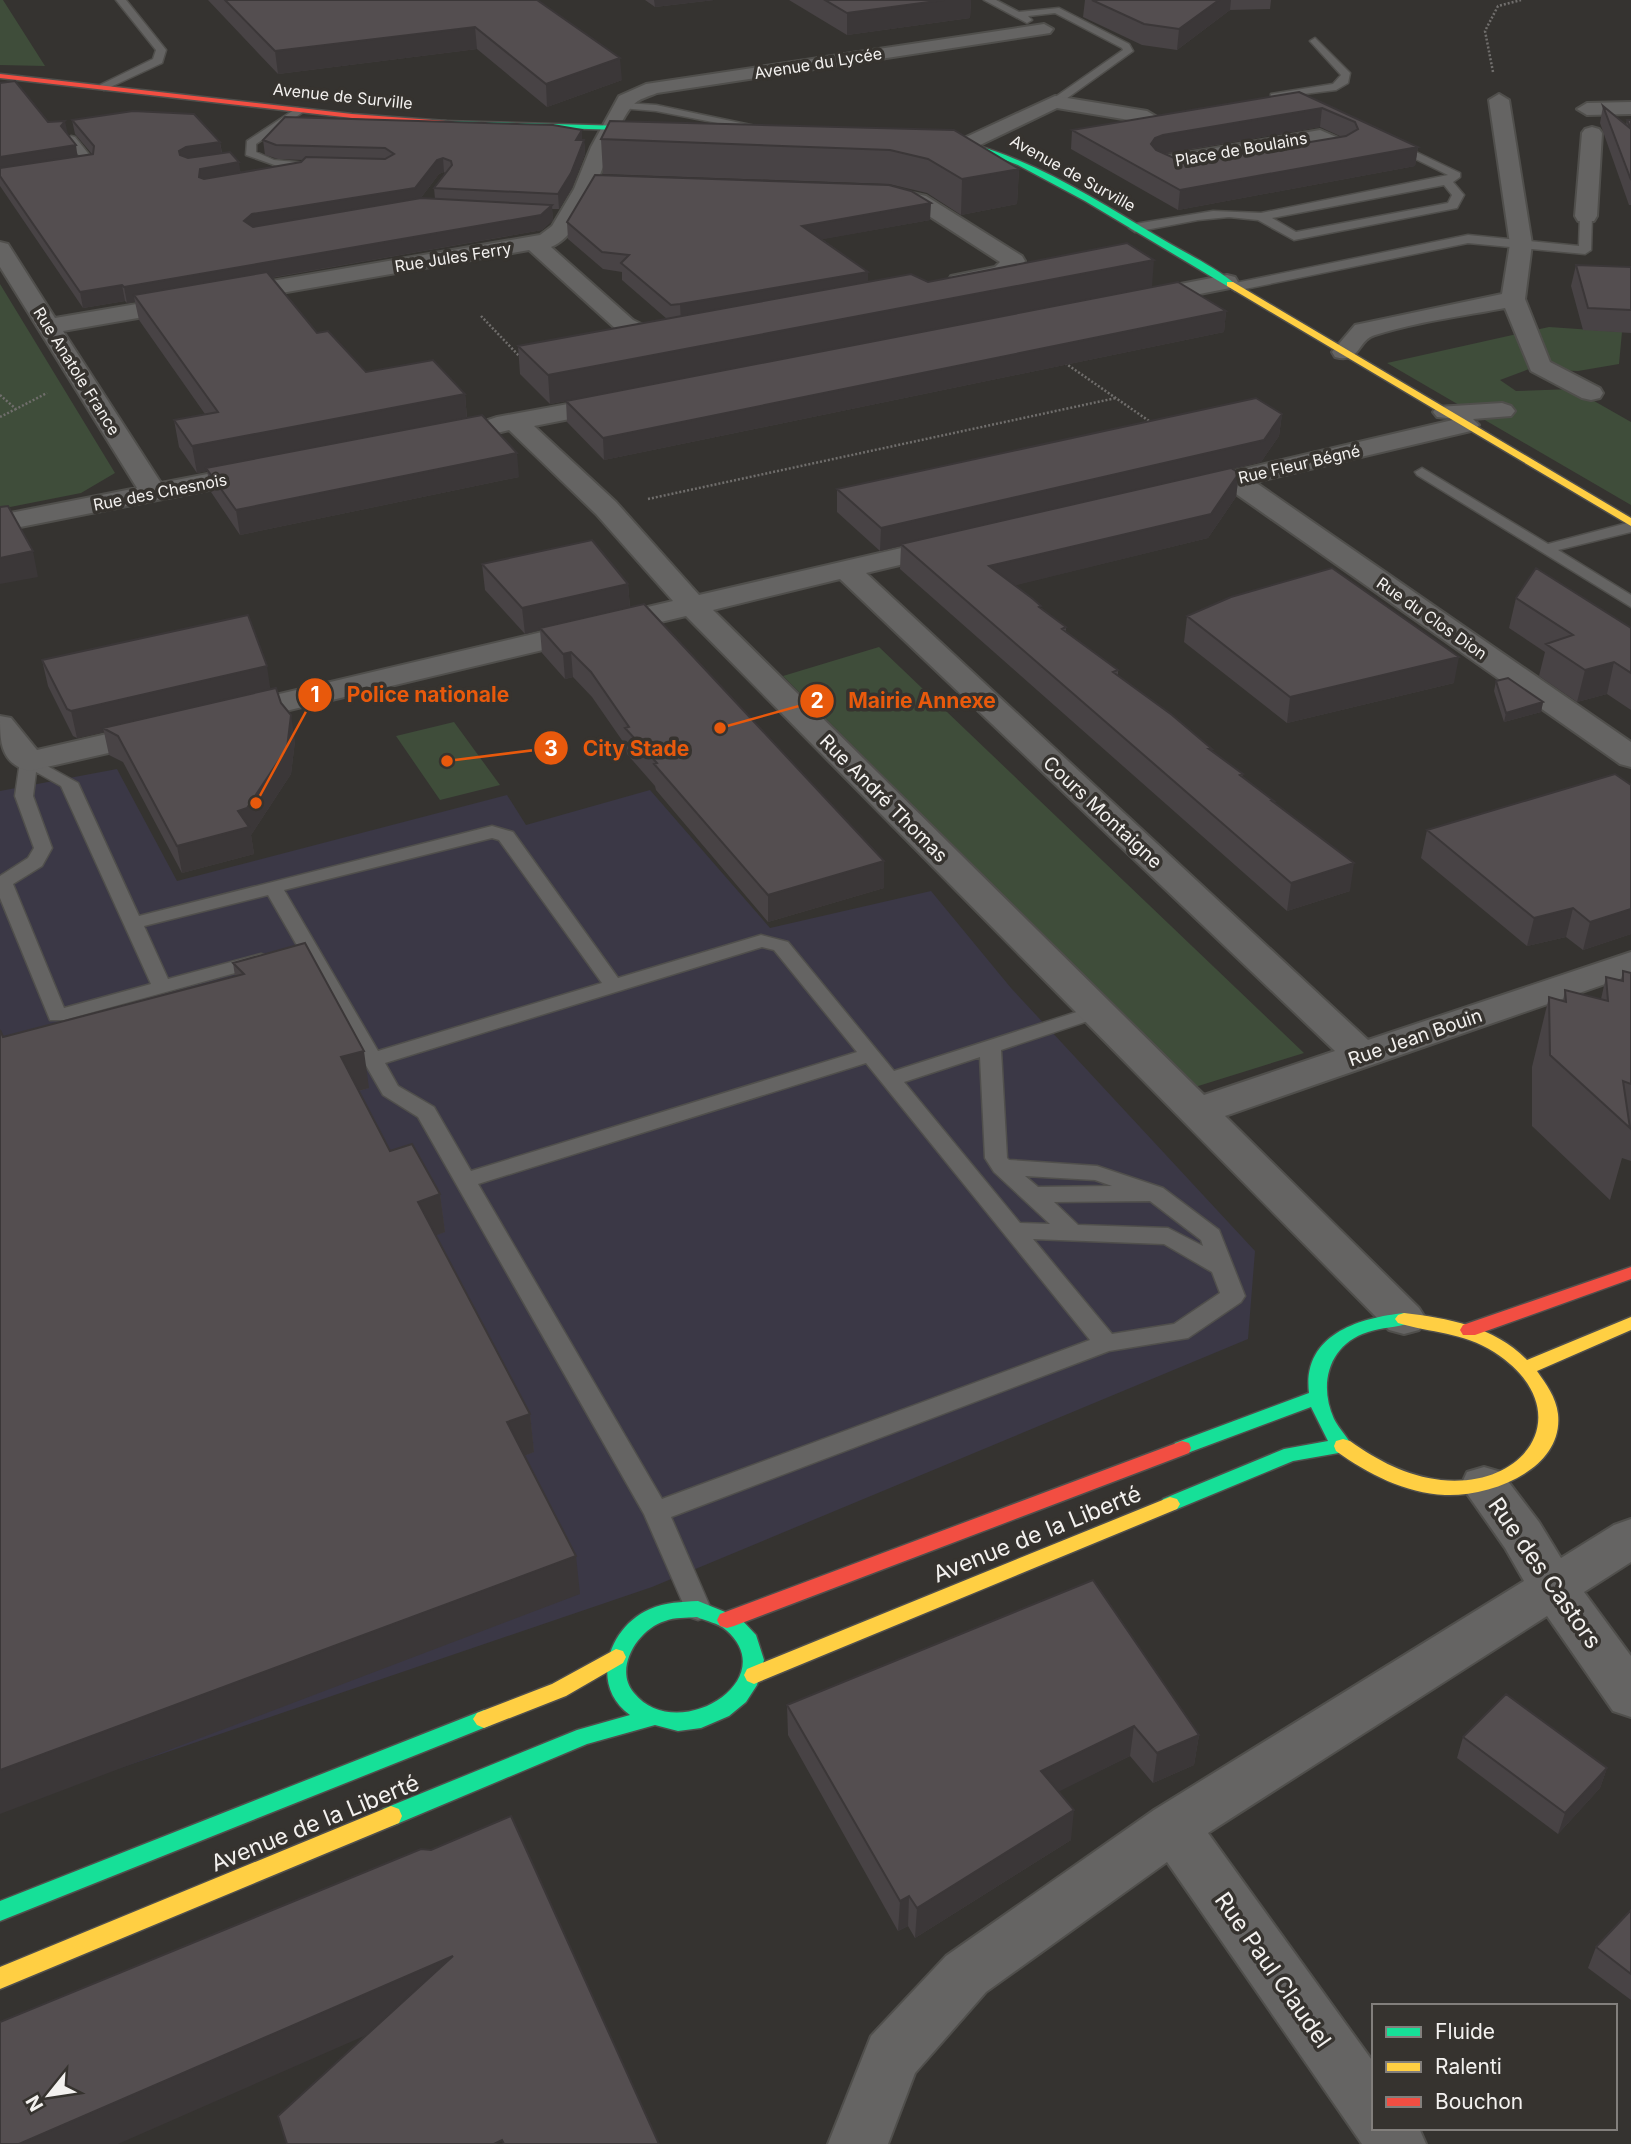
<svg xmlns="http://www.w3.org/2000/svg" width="1631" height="2144" font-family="Inter,sans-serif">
	<rect width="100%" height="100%" fill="#353330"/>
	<path fill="#3b3846" d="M117,769L177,881L507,795L526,825L650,790L770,928L931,891L1011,988L1255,1251L1248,1339L652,1587L0,1809V791Z"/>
	<path fill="#3f4d3a" d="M0,0H3L45,66L0,65Z
		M0,284L115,473L81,493L0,509Z
		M1549,327L1622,332L1619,364L1578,371L1529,369L1500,380L1516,391L1573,389L1631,422V505L1387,363Z
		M879,647L1304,1053L1195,1087L783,676Z
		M454,722L500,785L440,800L396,736Z"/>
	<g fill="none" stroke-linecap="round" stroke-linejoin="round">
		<g stroke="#504f4c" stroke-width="3">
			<path id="lane" d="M116,0H126L166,50L162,63L104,90L99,87L100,85L153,59L156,50Z
				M984,0H996L1019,12L1059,8L1129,44L1133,51L1059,104H1051V100L1123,50L1122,48L1055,13L1028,16L1032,20L1027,23Z
				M1315,38L1350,73L1348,83L1336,90L1271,98V94L1333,84L1341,75L1310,41Z
				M625,103L656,105L774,130L769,133L656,111L621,108L620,106Z
				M297,108L306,110L256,144V152L274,160L316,164V168L280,167L246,155L247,141Z
				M71,136L75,137L95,162V166L71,169V165L84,162L66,139Z
				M1391,140L1460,173V177L1453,182L1464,195L1457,208L1294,240L1258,220L1229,217L1198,220L1135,232L1129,228L1135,224L1213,211L1261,213L1448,175L1387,145V141ZM1444,185L1452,195L1448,203L1296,232L1272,218Z
				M1586,212L1592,216L1591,250L1585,254L1468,243L1235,291L1229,287L1235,283L1468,235L1579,246L1580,216Z
				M1422,468L1548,544L1631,522V532L1558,550L1631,595V607L1417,475L1415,472Z
				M29,756L78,783L139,916L492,826L513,832L618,978L761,935L788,942L894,1071L1089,1008H1103L1106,1012L1103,1016L1001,1050L1007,1158L1009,1160L1097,1166L1163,1188L1219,1230L1245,1296L1241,1302L1188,1338L1109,1351L671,1517L711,1609L707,1617L698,1620L689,1617L644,1514L418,1117L383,1095L268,895L144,926L168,979L261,954L268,956L271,960L268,964L64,1020H50L0,898V876L28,858L34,848L15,796L20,761ZM36,772L61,786L151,984L64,1008L13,884L42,866L52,848L33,796ZM492,838L499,840L602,983L378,1051L284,890ZM762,947L774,950L857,1052L471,1171L434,1107L398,1086L385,1063ZM980,1057L985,1158L994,1172L1050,1224L1020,1223L904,1082ZM866,1063L1090,1340L662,1499L478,1184ZM1025,1176L1095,1180L1112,1186L1038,1187ZM1150,1201L1201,1240L1203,1246L1168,1228L1078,1225L1054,1202ZM1033,1239L1164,1244L1212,1272L1220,1293L1174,1324L1112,1334Z"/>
		</g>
		<g stroke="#504f4c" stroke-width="4">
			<path id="street" d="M1044,24L1053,29L1050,33L657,93C650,96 638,99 633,105C604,138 594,230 551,247L633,320L641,324L687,327L691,332L687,337L637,338L617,330L529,250L63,331L161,483L259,464L268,466L272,472L268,478L259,480L0,531V515L137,488L0,267V242L8,244L55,318L540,235L552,226L574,189L591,147L619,96L646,84Z
				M1499,94L1509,100L1532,244L1525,299L1550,362L1600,388L1603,393L1600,398L1591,400L1582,398L1531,371L1505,308C1462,316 1416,322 1375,335C1357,340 1361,364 1335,357L1332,352L1355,325L1502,294L1510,244L1489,100Z
				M1055,96L1147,111L1157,117L1147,123L1057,108L978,146H964L961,142L964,138Z
				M1631,102V114L1587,115L1577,109L1587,103Z
				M1592,127L1599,129L1602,133L1597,216L1594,221H1578L1575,216L1582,133L1585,129Z
				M1320,130L1350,143L1353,147L1350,151L1343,153L1183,180L1155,167L1152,163L1155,159L1162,157ZM1318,142L1322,145L1186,167L1182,166Z
				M880,186L926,196L1022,256L1025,261L1011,277L959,288L951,286L948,281L951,276L995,267L1000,262L912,205L873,196L870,192L873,188Z
				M1227,275L1235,277L1238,282L1235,287L1139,306L1131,304L1127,299L1131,294L1139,292Z
				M617,395L626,398L630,403L626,408L534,426L616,502L699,595L953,536L963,538L967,544L963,550L866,573L1368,1040L1631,952V975L1225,1116L1419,1308L1426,1319L1419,1330L1404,1334L1389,1330L686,616L231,724L220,722L215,715L220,708L673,601L596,514L509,430L497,433L488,430L484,425L488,420L497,417ZM840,579L1335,1051L1204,1095L713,610Z
				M1502,403L1511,406L1515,411L1511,416L1473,419L1479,425L1475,430L1255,482L1631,742V767L1620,764L1229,489L1189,498L1179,496L1176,490L1179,484L1457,419L1437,417L1433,412L1437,407Z
				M0,716L11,718L37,750L159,722L170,725L175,732L170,739L29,771C0,763 0,741 0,716Z
				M1484,1467L1501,1472L1539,1522L1561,1558L1614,1525L1631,1519V1562L1584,1592L1631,1656V1717L1613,1711L1547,1616L1208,1833L1374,2063V2128H1419L1426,2144H1362L1167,1862L986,1992L915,2073L888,2144H828L871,2036L946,1956L1154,1810L1524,1581L1505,1548L1461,1485L1467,1472Z"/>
		</g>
		<g stroke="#504f4c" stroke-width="3">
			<path id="fast" d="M443,121L660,127L664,129L660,131L446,125Z
				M923,134C1013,145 1086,194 1162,239C1185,253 1214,266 1235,284L1227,286L1085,201L1018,165L971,147L920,138Z
				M1404,1313L1410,1315L1413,1319L1410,1323C1396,1328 1382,1327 1368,1332C1329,1344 1318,1384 1334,1419C1339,1429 1347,1436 1352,1446L1350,1451L1293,1461L1177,1509L1170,1511L1163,1509L1160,1504L1163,1499L1284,1449L1328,1441L1311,1407L1182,1455L1175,1453L1173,1448L1175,1443L1309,1393C1302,1335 1358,1318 1404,1313Z
				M698,1601L740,1618L756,1635L764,1660L757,1685L746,1702L729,1716L701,1728L678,1731L655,1725L587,1744L399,1823L391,1826L383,1823L380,1816L383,1809L577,1730L630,1715C589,1686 608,1627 650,1609C665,1602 682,1602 698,1601ZM697,1617C706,1621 718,1623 726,1630C784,1680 677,1746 634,1693C613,1669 638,1629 665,1621C675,1617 686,1618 697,1617Z
				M484,1710L491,1713L495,1719L491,1725L0,1921V1901Z"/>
		</g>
		<g stroke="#504f4c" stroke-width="3">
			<path id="slow" d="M1227,282H1233L1631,518V526L1227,286Z
				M1404,1313C1447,1318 1496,1327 1527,1360L1631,1317V1330L1537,1371C1546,1384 1556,1397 1558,1414C1564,1470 1489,1497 1445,1495C1405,1493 1368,1474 1336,1451L1334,1446L1336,1441L1343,1439L1350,1441C1378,1461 1407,1476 1441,1480C1531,1489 1579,1407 1494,1352C1463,1332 1431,1333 1398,1323L1395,1319L1398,1315Z
				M1170,1497L1177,1499L1180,1504L1177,1509L761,1681L754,1684L747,1681L744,1675L747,1669Z
				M616,1649L623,1651L626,1657L623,1663L566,1696L484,1728L477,1725L473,1719L477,1713L552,1684Z
				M391,1806L399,1809L402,1816L399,1823L0,1989V1967Z"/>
		</g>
		<g stroke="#504f4c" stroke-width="3">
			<path id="jam" d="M0,74L352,114L446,121L450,123L446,125L352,118L0,78Z
				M1631,1267V1279L1475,1335H1463L1460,1330L1463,1325Z
				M1182,1441L1189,1443L1191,1448L1189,1453L734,1626L727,1628L720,1626L717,1620L720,1614Z"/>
		</g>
		<path stroke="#706e6c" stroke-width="2.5" stroke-dasharray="2 2" stroke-linecap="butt" d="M1493,72L1485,31L1498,6L1521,0
			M481,316L523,360
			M1065,363L1152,423
			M0,395L16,409L47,393
			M0,417L16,409
			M648,499L1116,398"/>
		<use href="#lane" fill="#656463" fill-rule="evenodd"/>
		<use href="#street" fill="#656463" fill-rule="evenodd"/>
		<use href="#fast" fill="#16e098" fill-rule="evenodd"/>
		<use href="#slow" fill="#ffcf43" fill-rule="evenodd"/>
		<use href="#jam" fill="#f24e42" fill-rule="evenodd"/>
	</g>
	<path fill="#484345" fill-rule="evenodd" d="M208,0H537L622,80L547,107L477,49L278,74Z
		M645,0H714L655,7Z
		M789,0H971L970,18L847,35Z
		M1085,0H1271L1270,9L1230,10L1177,50L1142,45L1083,17Z
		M0,83L48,122L67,135L78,156L92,154L75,134L72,120L220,142L222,153L241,172L301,162L303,160L278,159L265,155L263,140H584L585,154L572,188L559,209H552L553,220L542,230L271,278L317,333L366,372L465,394L467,418L519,477L240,535L211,492L207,471L197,473L179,447L174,420L205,414L139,320L135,302L127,303L125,301L83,308L0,186ZM444,172L445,173L434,188L435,199H420L439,174Z
		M1299,92L1418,147L1415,166L1178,210L1071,149L1072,130ZM1320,127L1342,137L1185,163L1165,154Z
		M1603,106L1626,125L1627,120H1631V205H1629L1600,123Z
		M954,130L1019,169L1017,204L961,215L927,193L889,184L603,174L601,139Z
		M930,220L822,239L868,272V282H928L1152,287L1226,311L1224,332L604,460L567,422L566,401L550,404L520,374L518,346L667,319L622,280V272L603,269L568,239L567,222Z
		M1576,265L1631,267V333L1583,330L1571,286Z
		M1282,414L1279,436L1261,462L1233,469L1239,473L1236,497L1208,538L1015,585L1041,609L1066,627V632L1118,670V675L1212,751L1243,774L1242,777L1274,803L1350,891L1287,911L900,569L901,546L880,551L837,512V489Z
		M482,564L628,584L630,607L884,888L768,922L656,790L655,786L627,754L626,746L592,697L573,677L565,679L542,653L540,630L525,634L485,590Z
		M1516,598L1631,628V710L1607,694L1577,702L1539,676L1545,652L1509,628Z
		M1187,616L1454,683L1287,723L1184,642Z
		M42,660L271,690L295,741L291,774L251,835L254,854L182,873L123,762L109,755L104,732L77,738L73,736L48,686Z
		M1496,681L1543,702L1541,712L1504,722L1494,691Z
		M1631,785V934L1583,950L1566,937L1527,946L1421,858L1427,830Z
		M233,963L369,1088L359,1091L390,1151L440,1194L445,1232L436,1235L530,1414L534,1452L524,1456L580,1594L3,1037L235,976Z
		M1623,971L1631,973V1161L1622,1158L1610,1200L1532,1126V1067L1549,997L1563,1001L1565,990L1601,999L1606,977L1621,980Z
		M1093,1580L1199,1735L1194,1765L1153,1783L1130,1756L1058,1791L1071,1840L915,1938L908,1926L898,1931L788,1735L787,1705Z
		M1463,1737L1607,1768L1600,1788L1558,1834L1457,1758Z
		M1631,1910V2000L1588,1968L1596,1947Z"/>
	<path fill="#3b3738" d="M654,0H714L655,7Z
		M944,0H971L970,18L847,35V13Z
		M1219,0H1231L1230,10L1177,50L1179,29Z
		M475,27L477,49L278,74L275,51Z
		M620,58L622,80L547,107L546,84Z
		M1322,108L1320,127L1161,154L1153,157L1151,144L1155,138L1163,135Z
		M65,121L68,135L61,126Z
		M582,130V144L584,140L585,154L572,188L559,209L558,194L576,140Z
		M220,142L222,156L182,166L179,151L186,147Z
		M76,145L78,160L0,172V157Z
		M1418,147L1415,166L1178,210L1180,190Z
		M443,158L444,172L439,174L417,203L255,229L244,221L252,214Z
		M239,162L241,176L203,183L199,177L200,169Z
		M1019,169L1017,204L961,215L962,179Z
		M931,203L930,220L802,243V226Z
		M552,205L553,220L542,230L138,301L134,295L135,302L127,303L124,287Z
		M1154,260L1152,287L550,404L548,375Z
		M868,272V290L681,322L680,304Z
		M122,285L125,301L83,308L80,292Z
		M1226,311L1224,332L604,460L603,438Z
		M465,394L467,421L206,468L207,471L197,473L192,446Z
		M1282,414L1279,436L1261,462L903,546L901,544V546L880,551L881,528Z
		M517,453L519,477L240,535L236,510Z
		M1239,473L1236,497L1208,538L988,592L989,566Z
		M33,551L38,577L0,584V558Z
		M628,584L630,609L540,628V630L525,634L522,608Z
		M571,652L573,677L565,679L563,654Z
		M1459,657L1454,683L1287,723L1290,697Z
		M1614,662L1607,694L1577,702L1585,670Z
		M267,666L271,693L103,728L104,732L77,738L71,711Z
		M1543,702L1541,712L1504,722L1506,713Z
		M291,715L295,741L291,774L251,835L254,854L182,873L177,846L238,811Z
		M884,861V888L768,922V895Z
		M1354,863L1350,891L1287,911L1291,883Z
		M1573,908L1566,937L1527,946L1534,918Z
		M1631,909V934L1583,950L1590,922Z
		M364,1051L369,1088L347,1094L341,1057Z
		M440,1194L445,1232L423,1240L418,1202Z
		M530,1414L534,1452L511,1461L507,1422Z
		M576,1556L580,1594L0,1814V1770Z
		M1134,1726L1130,1756L1038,1802L1041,1771Z
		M1199,1735L1194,1765L1153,1783L1157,1753Z
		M1607,1768L1600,1788L1558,1834L1565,1813Z
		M1074,1810L1071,1840L915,1938L917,1908Z
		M909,1896L908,1926L898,1931L900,1901Z
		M453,1956L460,1994L118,2144H19Z"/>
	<path fill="#544e50" stroke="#3b3738" stroke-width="2" fill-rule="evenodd" d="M225,0H537L620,58L546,84L475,27L275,51Z
		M825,0H944L847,13Z
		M1092,0H1219L1179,29L1144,24Z
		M15,81L48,122L65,121L61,126L76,145L0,157V83Z
		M1299,92L1418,147L1180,190L1072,130ZM1322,108L1355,122L1358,129L1346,136L1185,163L1156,150L1151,144L1155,138L1163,135Z
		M1603,106L1631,129L1627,120H1631V180Z
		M133,111L194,114L220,142L186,147L179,151L180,155L188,158L230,152L239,162L200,169L199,177L204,179L301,162L306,157L385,159L394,154L385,148L276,145L263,140L285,117L553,125L582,130L576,140H584L571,173L558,194L434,188L452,165L451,161L443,158L437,160L415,188L252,214L244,221L253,227L421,198L552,205L541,215L124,287L122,285L80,292L0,176V168L93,154L94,146L72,120Z
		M610,121L954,130L1019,169L962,179L928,159L890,150L601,139Z
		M595,175L889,185L911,191L931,203L802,226L868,272L680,304L671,305L621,263L629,255L602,252L567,222Z
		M1127,243L1154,260L548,375L518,346L911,274L928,282Z
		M1576,265L1631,267V310L1588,308Z
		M267,272L317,333L328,331L366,372L433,360L465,394L192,446L174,420L218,412L134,295Z
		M1178,282L1226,311L603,438L566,401Z
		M1256,398L1282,414L1264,440L881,528L837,489Z
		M482,415L517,453L236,510L206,468Z
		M1231,468L1239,473L1211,514L989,566L1033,599L1041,606L1039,607L1066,627L1062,629L1118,670L1113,672L1172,715L1212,749H1209L1243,774L1240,775L1274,801H1272L1354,863L1291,883L901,544Z
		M8,506L33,551L0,558V507Z
		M592,540L628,584L522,608L482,564Z
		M1332,568L1459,657L1290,697L1187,616L1231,597Z
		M1536,568L1631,628V673L1614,662L1585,670L1546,644L1573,635L1516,598Z
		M644,604L884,861L768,895L654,764L657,763L625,728L629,727L591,672L571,652L563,654L540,628Z
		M248,615L267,666L71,711L67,709L42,660Z
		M1508,678L1543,702L1506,713L1496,681Z
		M276,688L281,703L291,715L287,748L247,808L238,811L249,827L177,846L118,736L103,728Z
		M1615,774L1631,785V909L1590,922L1573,908L1534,918L1427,830Z
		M305,943L364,1051L341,1057L390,1151L412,1144L440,1194L418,1202L530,1414L507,1422L576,1556L0,1770V1030L3,1037L244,974L233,963Z
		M1623,971L1631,973V1084L1623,1081L1630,1128L1550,1055L1549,997L1566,1002L1565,990L1608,1001L1606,977L1623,981Z
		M1093,1580L1199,1735L1157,1753L1134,1726L1041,1771L1074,1810L917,1908L909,1896L900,1901L787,1705Z
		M1506,1694L1607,1768L1565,1813L1463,1737Z
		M511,1816L659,2144H504L502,2140L494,2144H287L278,2116L453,1956L19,2144H0V2022L421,1849L431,1850Z
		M1631,1910V1974L1596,1947Z"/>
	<g text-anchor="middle" stroke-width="7" stroke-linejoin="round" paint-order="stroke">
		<g font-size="16" fill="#f3f1ef" stroke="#36332f">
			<text transform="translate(818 63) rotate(-9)" y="6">Avenue du Lycée</text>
			<text transform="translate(343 96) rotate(6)" y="6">Avenue de Surville</text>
			<text transform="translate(1241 149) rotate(-10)" y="6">Place de Boulains</text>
			<text transform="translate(1073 173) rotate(29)" y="6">Avenue de Surville</text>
			<text transform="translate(453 257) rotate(-9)" y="6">Rue Jules Ferry</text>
			<text transform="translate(77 371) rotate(58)" y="6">Rue Anatole France</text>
			<text transform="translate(1299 464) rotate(-13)" y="6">Rue Fleur Bégné</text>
			<text transform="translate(160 492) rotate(-11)" y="6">Rue des Chesnois</text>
			<text transform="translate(1432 618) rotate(35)" y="6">Rue du Clos Dion</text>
		</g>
		<g font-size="19" fill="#f3f1ef" stroke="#36332f">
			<text transform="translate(884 798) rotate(45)" y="7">Rue André Thomas</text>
			<text transform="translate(1103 812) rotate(43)" y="7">Cours Montaigne</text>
			<text transform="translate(1415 1037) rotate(-19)" y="7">Rue Jean Bouin</text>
		</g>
		<g font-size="23" fill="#f3f1ef" stroke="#36332f">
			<text transform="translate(1037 1534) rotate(-22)" y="8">Avenue de la Liberté</text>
			<text transform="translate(1545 1573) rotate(55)" y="8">Rue des Castors</text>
			<text transform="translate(315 1823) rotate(-22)" y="8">Avenue de la Liberté</text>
			<text transform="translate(1273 1970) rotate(55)" y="8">Rue Paul Claudel</text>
		</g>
	</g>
	<path fill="none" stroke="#e8590c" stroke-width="2.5" d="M256 803L315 695M720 728L817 701M447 761L551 748"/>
	<g fill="#e8590c" stroke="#36332f" stroke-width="2.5">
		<circle cx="256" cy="803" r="7"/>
		<circle cx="720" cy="728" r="7"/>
		<circle cx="447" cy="761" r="7"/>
		<circle cx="315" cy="695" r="18"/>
		<circle cx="817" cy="701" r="18"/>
		<circle cx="551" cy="748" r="18"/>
	</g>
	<g font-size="21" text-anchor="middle" font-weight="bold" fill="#fff">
		<text x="315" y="702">1</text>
		<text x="817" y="708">2</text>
		<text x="551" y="756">3</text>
	</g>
	<g font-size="21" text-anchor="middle" font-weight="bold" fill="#e8590c" stroke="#36332f" stroke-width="7" stroke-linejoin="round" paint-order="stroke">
		<text x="428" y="702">Police nationale</text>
		<text x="922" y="708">Mairie Annexe</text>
		<text x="636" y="756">City Stade</text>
	</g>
	<rect x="1372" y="2004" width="245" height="126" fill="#36332f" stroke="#827f7c" stroke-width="2"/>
	<rect x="1386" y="2027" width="35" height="10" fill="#16e098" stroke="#827f7c" stroke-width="2"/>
	<text x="1435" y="2039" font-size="21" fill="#f3f1ef">Fluide</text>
	<rect x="1386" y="2062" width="35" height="10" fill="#ffcf43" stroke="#827f7c" stroke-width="2"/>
	<text x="1435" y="2074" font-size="21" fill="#f3f1ef">Ralenti</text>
	<rect x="1386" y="2097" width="35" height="10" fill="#f24e42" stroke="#827f7c" stroke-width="2"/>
	<text x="1435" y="2109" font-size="21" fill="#f3f1ef">Bouchon</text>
	<g transform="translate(49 2095) rotate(240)" stroke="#36332f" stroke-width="5" paint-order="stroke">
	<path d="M0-5L12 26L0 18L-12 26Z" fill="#f3f1ef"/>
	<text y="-10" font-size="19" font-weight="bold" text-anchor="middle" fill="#f3f1ef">N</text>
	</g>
</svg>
